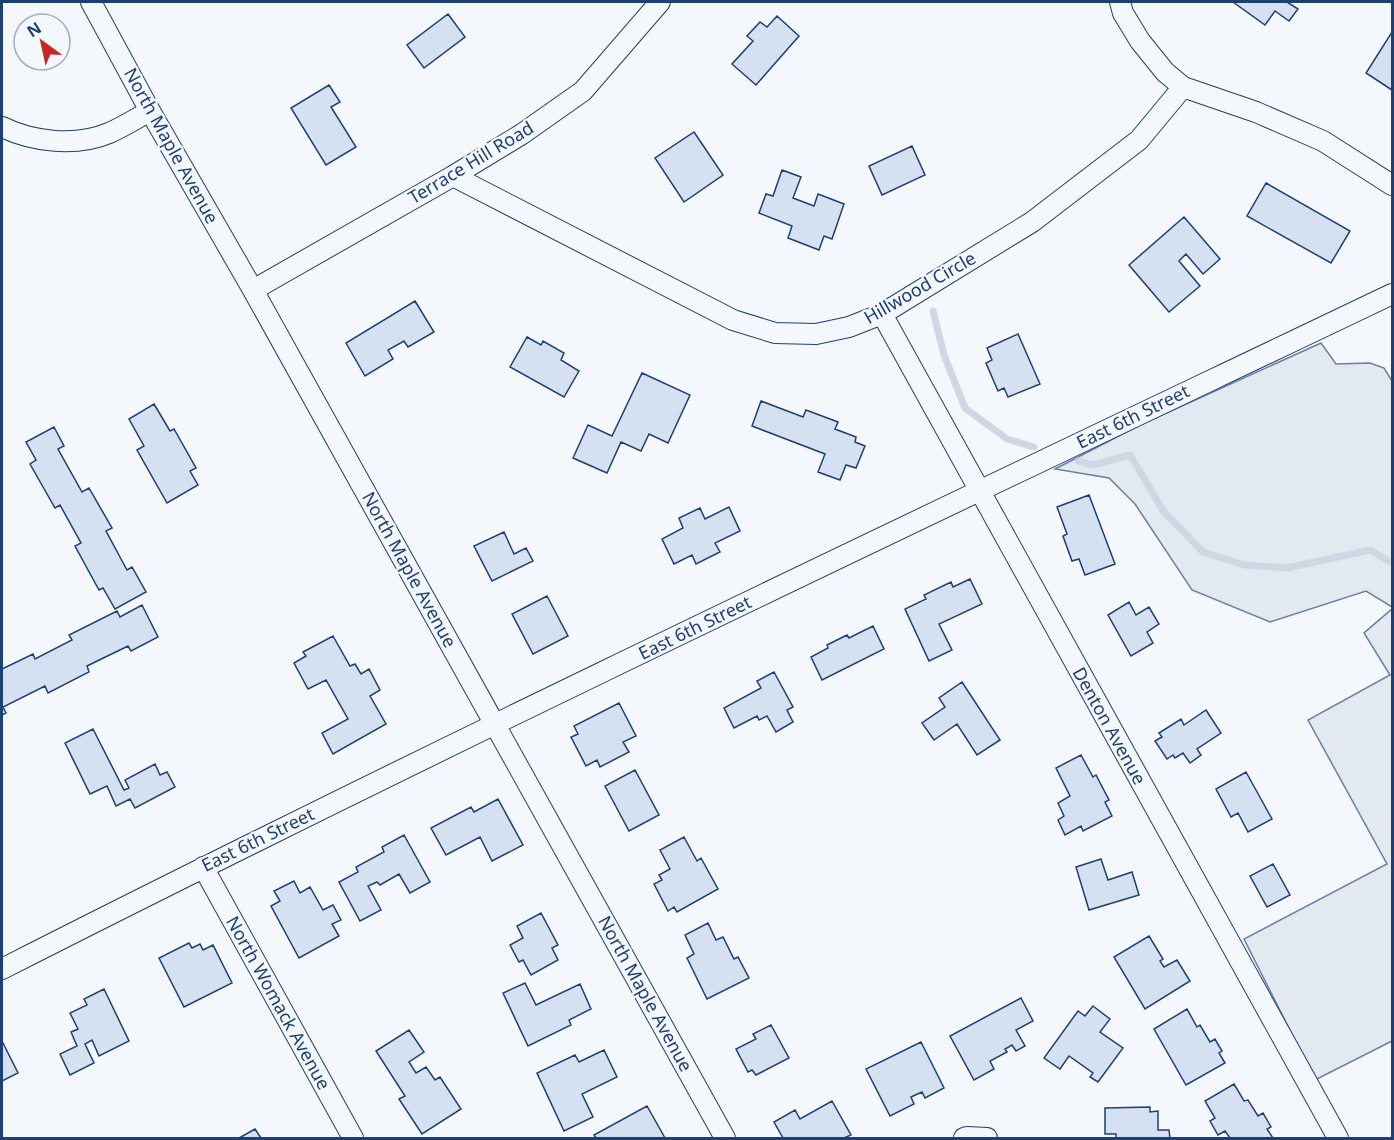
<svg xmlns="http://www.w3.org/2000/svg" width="1394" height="1140" font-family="'Noto Sans',sans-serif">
	<rect width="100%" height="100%" fill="#f4f7fb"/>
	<path fill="#e3e9f0" stroke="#687fa3" stroke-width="1.5" d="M1321,343L1336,364L1370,363L1384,368L1392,381V607L1366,591L1270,622L1192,590L1135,504L1109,478L1055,469L1140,425Z
		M1392,609V1041L1315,1080L1244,939L1387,864L1308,720L1390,675L1364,633Z"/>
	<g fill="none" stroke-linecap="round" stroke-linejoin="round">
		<path stroke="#cfd7e4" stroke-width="7" d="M933,311L944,355L965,408L1007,439L1034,447
			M1078,461L1093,465L1130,455L1164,512L1203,552L1244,565L1287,568L1370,550L1392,563"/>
	</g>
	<path fill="#d5e0f0" stroke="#1d3f73" stroke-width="1.5" d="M1233,2H1287L1298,9L1289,21L1275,11L1265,25Z
		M448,14L465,37L424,68L407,45Z
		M777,16L799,36L756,85L732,64L753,41L747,36L760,22L767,27Z
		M1392,32V90L1366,73Z
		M329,85L340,102L331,107L356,147L326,165L291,108Z
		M694,132L723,175L684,202L655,158Z
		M912,146L925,175L882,195L869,166Z
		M782,170L801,177L793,198L814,206L818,194L844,204L832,239L824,236L819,250L788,238L792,226L759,213L766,194L773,196Z
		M1266,183L1350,231L1331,263L1247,216Z
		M1184,217L1220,259L1203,274L1186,254L1179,261L1200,286L1169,312L1129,265Z
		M415,301L434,332L408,347L404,341L388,350L393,359L365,376L346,343Z
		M1018,334L1040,384L1008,397L1004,388L998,391L986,363L992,360L987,348Z
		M527,337L541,345L543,341L564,353L561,360L579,371L564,397L510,367Z
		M642,373L690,395L668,443L649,434L641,451L621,442L607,473L573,458L588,425L612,436Z
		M761,401L803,417L806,410L838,422L835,429L856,437L855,442L865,446L856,468L846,465L840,480L818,472L825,454L752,426Z
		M154,404L170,431L174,429L196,468L190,471L198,485L167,503L137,450L144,446L129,419Z
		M54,427L64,446L58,449L82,492L89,488L112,528L106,531L127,570L132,567L146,592L115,609L103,588L99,590L75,546L81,543L60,505L55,508L30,464L36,460L26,442Z
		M1089,495L1115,564L1085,575L1079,559L1072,561L1063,536L1067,534L1057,507Z
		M729,507L740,531L715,543L720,552L696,564L692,555L674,564L662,539L683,528L679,518L700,508L705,519Z
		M504,532L514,554L526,548L533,561L492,581L474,546Z
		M970,579L982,604L939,624L952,650L929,661L905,609L926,599L924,595L951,582L953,587Z
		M547,596L568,636L533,654L512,614Z
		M1129,602L1136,615L1149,607L1159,624L1147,632L1153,643L1131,656L1108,615Z
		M142,605L158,637L131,651L128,646L87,666L89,672L48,693L45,686L3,707L6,713L2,715V669L33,654L35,659L72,640L69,635L117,611L120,617Z
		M873,626L884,649L822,680L811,657L828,648L827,645L847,635L849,638Z
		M333,636L350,666L355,664L361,674L369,669L380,690L370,696L386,724L333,754L322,733L348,719L326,680L308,689L294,663L306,656L303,652Z
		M774,672L793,707L787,710L793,722L776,732L767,716L759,720L757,716L734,728L724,708L761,688L757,681Z
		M962,682L1000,740L977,755L957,724L934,740L922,723L945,707L939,698Z
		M619,703L636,736L623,742L629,752L600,767L597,760L586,766L571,737L578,734L574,726Z
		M1206,710L1221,733L1197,749L1201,755L1190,763L1183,753L1175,758L1173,755L1167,759L1155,741L1162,737L1159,733L1181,719L1184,725Z
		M93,729L124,790L129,788L125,780L155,764L160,775L167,772L175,787L135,808L130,799L116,806L107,786L90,794L65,743Z
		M1081,755L1093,777L1096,775L1109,800L1105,802L1112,816L1083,831L1081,826L1065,835L1058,820L1064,816L1058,803L1070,796L1056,768Z
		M635,770L659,815L629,831L605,786Z
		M1246,772L1272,819L1248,832L1238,813L1231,817L1216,789Z
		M498,799L523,845L492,861L480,837L446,855L431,828L471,807L474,812Z
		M404,835L430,882L410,893L399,874L380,885L377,882L368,886L381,910L360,921L339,882L358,872L356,867L384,852L382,847Z
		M684,837L697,861L701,858L718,889L677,912L674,907L668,911L654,884L662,880L659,875L670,869L660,850Z
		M1101,859L1108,880L1132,872L1139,895L1089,910L1076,867Z
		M1273,864L1290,895L1267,907L1250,876Z
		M294,881L300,893L310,887L323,910L333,905L341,920L332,924L339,936L299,958L271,906L280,901L274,891Z
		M541,913L558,945L552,948L558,960L531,975L523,960L519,962L510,945L523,938L517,926Z
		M708,923L716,940L723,937L734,959L738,957L749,978L707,999L687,958L694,954L685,935Z
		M1149,936L1163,959L1160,961L1164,967L1177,960L1190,981L1145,1009L1114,957Z
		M189,943L192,948L200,944L203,950L213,945L232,983L184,1007L159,958Z
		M525,983L536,1005L580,984L591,1009L569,1020L571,1025L528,1046L503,993Z
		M104,989L129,1041L99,1056L92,1040L85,1044L94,1063L70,1075L60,1054L77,1046L71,1032L78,1029L70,1013L87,1005L84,999Z
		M1021,998L1033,1021L1016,1030L1025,1046L1016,1051L1012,1045L1005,1049L1007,1052L990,1061L994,1069L974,1080L950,1036Z
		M1093,1006L1110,1019L1100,1032L1123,1048L1098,1082L1090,1077L1093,1073L1069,1056L1060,1069L1044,1058L1078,1011L1085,1016Z
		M1187,1009L1197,1027L1200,1025L1210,1042L1215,1039L1222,1051L1219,1053L1225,1063L1186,1085L1154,1029Z
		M771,1025L789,1058L756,1075L752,1070L748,1072L736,1049L756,1039L753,1034Z
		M409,1030L424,1052L409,1062L416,1073L426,1067L435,1080L440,1077L461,1109L422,1134L399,1099L405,1096L376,1051Z
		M2,1041L18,1073L2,1081Z
		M921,1042L944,1088L925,1098L922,1092L911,1097L914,1104L890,1116L866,1069Z
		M604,1050L617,1077L582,1094L593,1117L564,1131L537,1073L575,1055L579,1062Z
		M1234,1084L1244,1101L1248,1100L1258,1116L1263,1113L1271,1127L1267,1129L1273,1138H1230L1225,1131L1218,1135L1210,1121L1215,1118L1205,1101Z
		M832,1101L851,1135L844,1138H783L774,1122L795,1110L800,1119Z
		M647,1106L665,1138H596L594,1135Z
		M1150,1107V1112L1158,1111V1130H1169L1170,1138H1116V1134H1105V1108Z
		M255,1129L261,1138H239Z"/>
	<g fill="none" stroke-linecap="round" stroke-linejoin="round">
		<g stroke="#1d3f73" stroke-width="22">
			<path id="street" d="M91,2L150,111L253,290L725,1138
				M1120,2L1123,13L1140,41L1165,72L1183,87L1256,112L1323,141L1392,185
				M2,127C33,142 76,147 109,133C123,127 137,118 150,111
				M453,176L733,320L775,333L816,334L849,327L882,314L1032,222L1139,140L1183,87
				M253,290L453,176L522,134L583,91L660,2
				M882,314L1338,1138
				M203,867L353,1138
				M2,969C461,736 927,516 1392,294
				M964,1138L967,1137L987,1138"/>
		</g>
		<use href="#street" stroke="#f4f7fb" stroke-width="20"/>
	</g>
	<g text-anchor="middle" stroke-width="4.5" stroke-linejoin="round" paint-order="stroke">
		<g font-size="18" fill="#1d3f73" stroke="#f4f7fb">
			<text transform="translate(171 146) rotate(61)" y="6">North Maple Avenue</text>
			<text transform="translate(471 163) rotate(-31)" y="6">Terrace Hill Road</text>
			<text transform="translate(920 288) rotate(-30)" y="6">Hillwood Circle</text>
			<text transform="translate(1133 417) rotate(-26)" y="6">East 6th Street</text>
			<text transform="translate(409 570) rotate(61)" y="6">North Maple Avenue</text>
			<text transform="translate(695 628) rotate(-26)" y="6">East 6th Street</text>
			<text transform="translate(1109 726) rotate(61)" y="6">Denton Avenue</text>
			<text transform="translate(258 840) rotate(-26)" y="6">East 6th Street</text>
			<text transform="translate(645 994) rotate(61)" y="6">North Maple Avenue</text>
			<text transform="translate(278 1003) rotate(61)" y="6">North Womack Avenue</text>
		</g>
	</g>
	<rect width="1394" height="1140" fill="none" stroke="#1d3f73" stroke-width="6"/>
	<g transform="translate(42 42) rotate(327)"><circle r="28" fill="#f4f7fb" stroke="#9eadc5" stroke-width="1.5"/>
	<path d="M0-4.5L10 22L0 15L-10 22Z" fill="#c62828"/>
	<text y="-9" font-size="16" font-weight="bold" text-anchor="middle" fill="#1d3f73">N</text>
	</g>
</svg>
